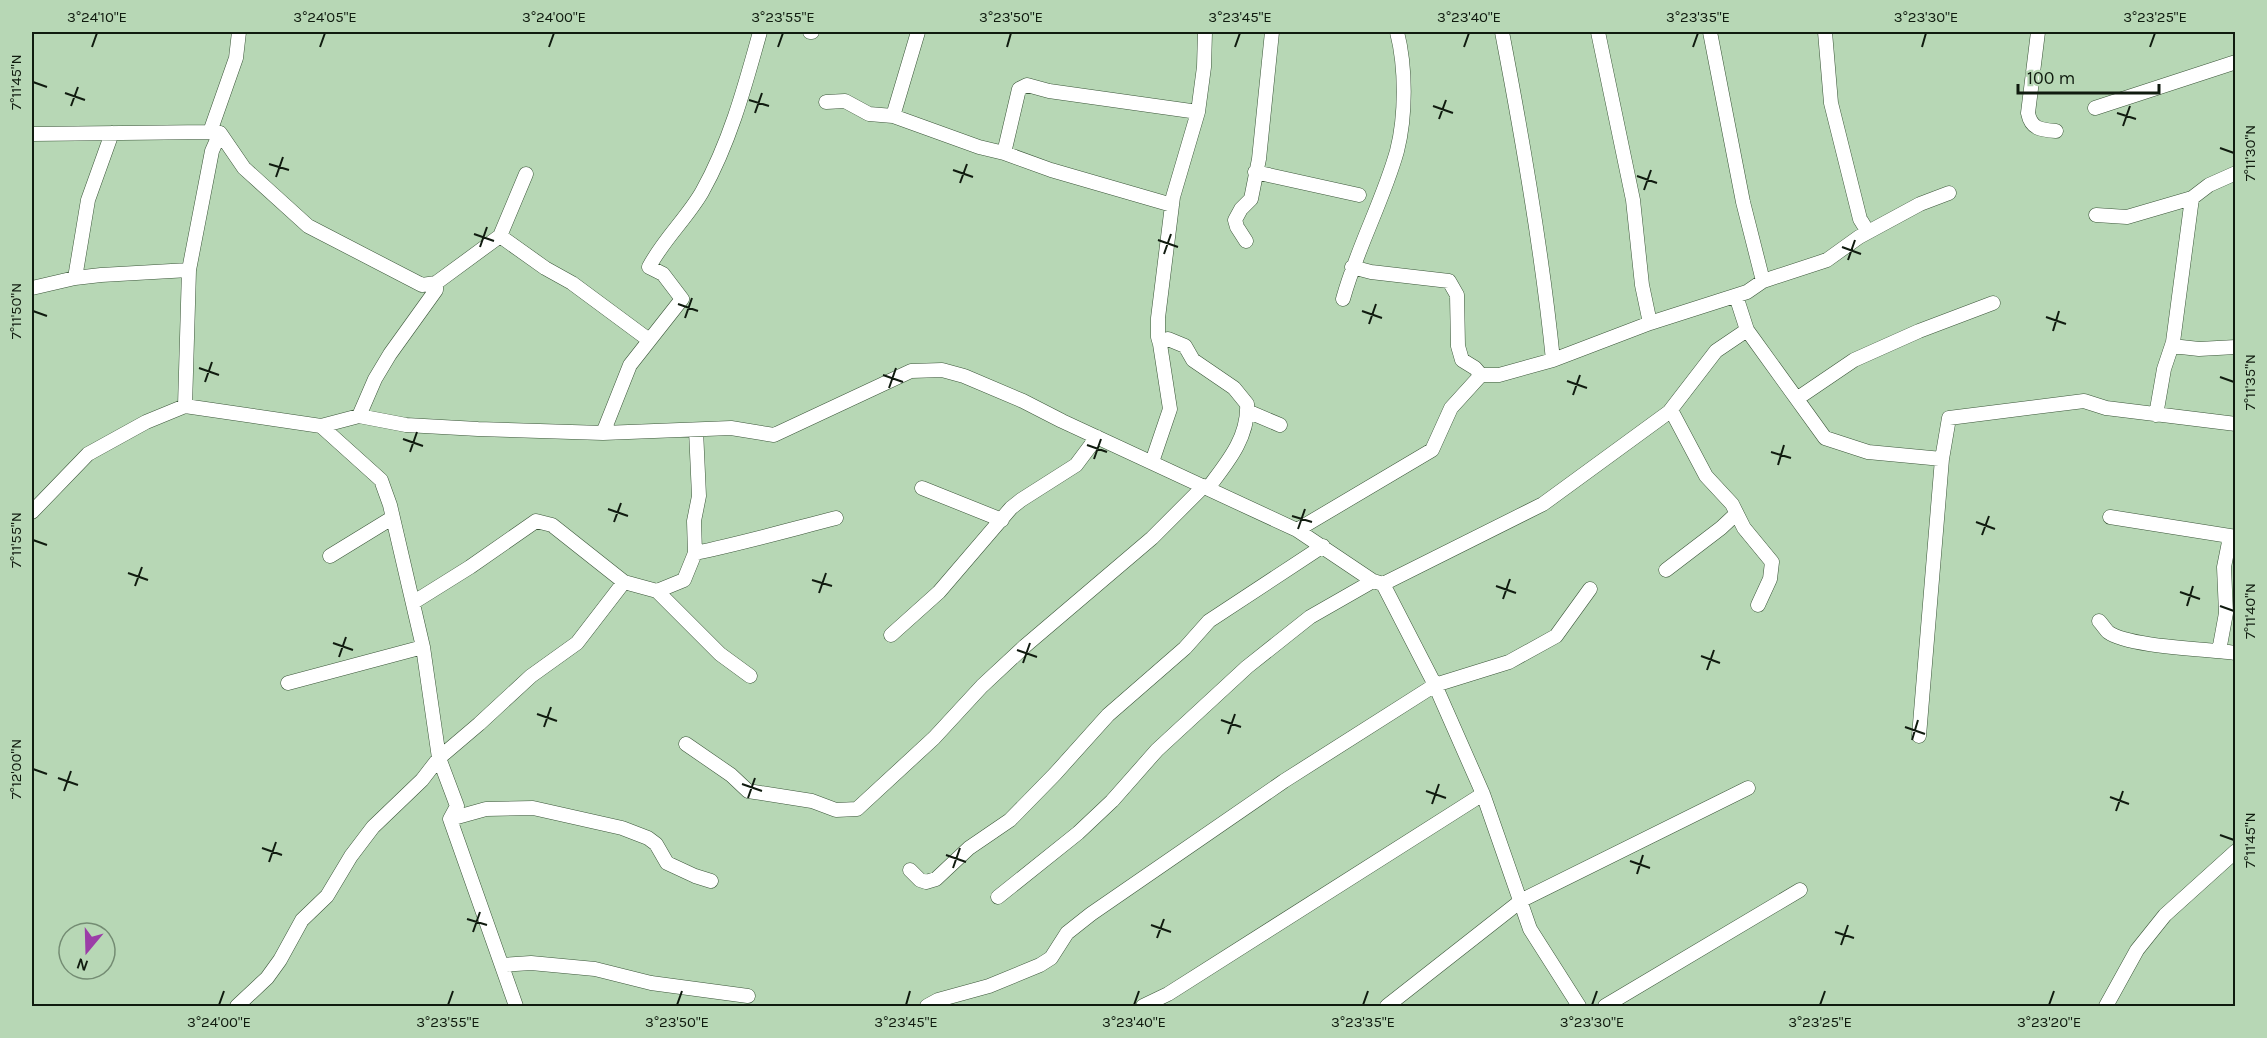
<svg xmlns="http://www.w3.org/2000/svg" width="2267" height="1038" font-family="Karla,sans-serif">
	<rect width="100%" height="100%" fill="#b7d7b5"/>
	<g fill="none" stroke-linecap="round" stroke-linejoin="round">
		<g stroke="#3b5639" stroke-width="15">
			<path id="minor" d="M239,32L236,58L210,132L220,133L212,151L189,270L185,406L321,426L359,416L406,425L478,429L603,433L731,428L774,435L911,371L942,370L964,376L1023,401L1062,421L1297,530L1373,581L1383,584L1435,685L1483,794L1530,929L1579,1006
				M810,32H812
				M1205,32L1204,67L1198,112L1173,197L1158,318V337L1160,344L1168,339L1185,346L1193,360L1234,388L1247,404C1249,437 1227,463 1208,488
				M1502,32C1523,141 1542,250 1553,360
				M1598,32L1633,200L1642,285L1650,323
				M1710,32L1743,202L1763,281
				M1825,32L1831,103L1860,219L1868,232
				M2038,32L2028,113C2031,129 2041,130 2056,131
				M826,102L845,101L869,114L893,116L979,147L1004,153
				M2095,108L2236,62
				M893,116L918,32
				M220,133L244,168L308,226L422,285L436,283V290L390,354L375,379L359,416
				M32,134L210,132
				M1255,172L1359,195
				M1172,205L1051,170L1004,153L1019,89L1027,85L1049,91L1198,112
				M2096,215L2127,217L2192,198L2209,185L2236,173
				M500,236L545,268L572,283L649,340
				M1246,241L1237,227L1235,220L1241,209L1251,199L1259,159L1272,32
				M1352,267L1371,272L1449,281L1457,295L1458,346L1462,360L1475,368L1481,375H1499L1553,360L1650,323L1747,292L1763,281L1827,260L1859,237L1920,204L1949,193
				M75,278L88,200L112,133
				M436,283L500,236L526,174
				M32,288L75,278L101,275L189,270
				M1736,296L1747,330L1825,438L1868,452L1942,459
				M1343,299C1357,248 1383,201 1397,151C1406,116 1406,67 1397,32
				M2172,346L2199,349L2236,347
				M1798,398L1854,360L1919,331L1993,303
				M1671,410L1706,476L1732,504L1744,528L1772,562L1770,579L1758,605
				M1247,411L1280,425
				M2156,415L2164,369L2173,342L2192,198
				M321,426L381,480L390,505L423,647L439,758L457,806L450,819L516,1006
				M603,433L630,365L682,299L663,274L649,267C663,240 687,218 702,192C730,142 745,86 760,32
				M1152,462L1170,409L1160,344
				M922,488L1002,520
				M32,512L88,454L146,422L185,406
				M2110,517L2236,537
				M1297,530L1432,450L1451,408L1481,375
				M695,553C743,543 789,530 836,518
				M330,556L392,518
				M1666,570L1721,528L1736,514
				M1383,584L1543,504L1669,412L1716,351L1747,330
				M657,591L684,580L695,553L694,521L699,496L696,430
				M414,602L470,567L536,521L552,525L624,582L657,591L720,654L750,676
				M2099,621C2102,624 2105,629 2108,632C2128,647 2208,649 2236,653
				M891,635L939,592L1011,508L1021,500L1076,465L1097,437
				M2219,651L2226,613L2224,567L2230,537
				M288,683L423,647
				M1919,736L1942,459L1949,418L2084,401L2106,408L2236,424
				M686,744L731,775L748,791L812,801L836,810L857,809L934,738L982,686L1025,646L1152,538L1204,486
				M450,819L486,809L533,808L622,828L648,838L656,844L667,863L695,876L711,881
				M910,870L920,880L926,882L936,879L969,848L1010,820L1055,774L1108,715L1185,648L1209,621L1323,546
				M998,897L1078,833L1112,801L1157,750L1247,667L1310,617L1373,581
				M502,965L531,963L595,969L651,983L748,996
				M237,1006L267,978L280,960L302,920L327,896L351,856L373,827L422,780L439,758L479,724L531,676L577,643L624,582
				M927,1006L938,1000L989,986L1040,965L1051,958L1067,933L1091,914L1284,781L1435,685L1509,662L1556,636L1590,589
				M1143,1006L1168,994L1483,794
				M1387,1006L1522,900L1748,788
				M1605,1006L1800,890
				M2106,1006L2137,950L2165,915L2236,851"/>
		</g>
		<use href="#minor" stroke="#fff" stroke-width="14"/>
	</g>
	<path fill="none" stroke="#101b0f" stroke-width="2" d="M92,47L97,33M320,47L325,33M549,47L554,33M778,47L783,33M1007,47L1011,33M1235,47L1240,33M1464,47L1469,33M1693,47L1698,33M1922,47L1926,33M2150,47L2155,33M33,82L47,87M65,93L85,100M749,100L769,106M71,106L78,87M1433,106L1453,113M755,113L762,93M2117,113L2136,119M1439,119L1446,100M2123,126L2130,106M2220,148L2234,153M269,164L289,170M953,170L973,177M1637,176L1657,183M276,177L283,157M960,183L967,164M1644,190L1651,170M474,234L494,241M1158,240L1178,247M480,247L487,227M1842,247L1861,254M1164,254L1171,234M1848,260L1855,240M678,304L698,311M33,311L47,316M1362,311L1382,318M2046,317L2066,324M685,318L692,298M1369,324L1376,304M2053,331L2059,311M199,368L219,375M883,375L903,382M2220,377L2234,382M1567,381L1587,388M205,382L212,362M889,388L896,368M1573,395L1580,375M403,439L423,446M1087,445L1107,452M410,452L417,432M1771,452L1791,458M1094,459L1101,439M1778,465L1784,445M608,509L628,516M1292,516L1312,522M614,522L621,503M1976,522L1995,529M1298,529L1305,509M1982,535L1989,516M33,540L47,545M128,573L148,580M812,580L832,586M135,586L142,567M1496,586L1516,593M2180,592L2200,599M819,593L826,573M1503,599L1510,579M2187,606L2193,586M2220,606L2234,611M333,643L353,650M1017,650L1037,657M1701,656L1720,663M339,657L346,637M1023,663L1030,643M1707,670L1714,650M537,714L557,721M1221,720L1241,727M544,727L551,707M1905,727L1925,734M1228,734L1235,714M1912,740L1918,720M33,769L47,774M58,778L78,785M742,784L762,791M64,791L71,771M1426,791L1446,798M2110,797L2129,804M748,798L755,778M1432,804L1439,784M2116,811L2123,791M2220,835L2234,840M262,848L282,855M946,855L966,862M1630,861L1650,868M269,862L276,842M953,868L960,848M1637,874L1643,855M467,919L487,925M1151,925L1171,932M473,932L480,912M1835,932L1854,938M1157,938L1164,919M1841,945L1848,925M219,1005L224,991M448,1005L453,991M677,1005L682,991M906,1005L910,991M1134,1005L1139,991M1363,1005L1368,991M1592,1005L1597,991M1820,1005L1825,991M2049,1005L2054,991"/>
	<rect width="2267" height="1038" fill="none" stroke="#b7d7b5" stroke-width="66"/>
	<g transform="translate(87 951) rotate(199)"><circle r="28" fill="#b7d7b5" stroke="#748c73" stroke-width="1.5"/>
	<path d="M0-4.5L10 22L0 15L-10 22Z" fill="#9b3da7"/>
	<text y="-9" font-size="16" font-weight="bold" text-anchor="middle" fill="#101b0f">N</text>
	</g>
	<path d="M2018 84v9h141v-9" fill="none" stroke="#101b0f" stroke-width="3"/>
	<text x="2027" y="84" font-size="18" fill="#101b0f" stroke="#b7d7b5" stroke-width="4.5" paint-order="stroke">100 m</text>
	<rect x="33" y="33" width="2201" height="972" fill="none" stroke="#101b0f" stroke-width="2"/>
	<g font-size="15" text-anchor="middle" fill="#101b0f">
		<text x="97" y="22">3°24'10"E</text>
		<text x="325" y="22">3°24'05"E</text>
		<text x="554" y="22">3°24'00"E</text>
		<text x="783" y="22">3°23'55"E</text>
		<text x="1011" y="22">3°23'50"E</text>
		<text x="1240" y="22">3°23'45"E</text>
		<text x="1469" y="22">3°23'40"E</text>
		<text x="1698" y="22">3°23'35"E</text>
		<text x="1926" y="22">3°23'30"E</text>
		<text x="2155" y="22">3°23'25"E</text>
		<text transform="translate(16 82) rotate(-90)" y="5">7°11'45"N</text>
		<text transform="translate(2250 153) rotate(-90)" y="5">7°11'30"N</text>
		<text transform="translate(16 311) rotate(-90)" y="5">7°11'50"N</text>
		<text transform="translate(2250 382) rotate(-90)" y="5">7°11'35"N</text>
		<text transform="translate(16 540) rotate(-90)" y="5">7°11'55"N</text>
		<text transform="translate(2250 611) rotate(-90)" y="5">7°11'40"N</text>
		<text transform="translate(16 769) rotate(-90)" y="5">7°12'00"N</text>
		<text transform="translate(2250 840) rotate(-90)" y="5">7°11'45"N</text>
		<text x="219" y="1027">3°24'00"E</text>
		<text x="448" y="1027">3°23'55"E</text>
		<text x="677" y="1027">3°23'50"E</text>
		<text x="906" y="1027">3°23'45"E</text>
		<text x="1134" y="1027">3°23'40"E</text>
		<text x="1363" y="1027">3°23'35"E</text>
		<text x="1592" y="1027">3°23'30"E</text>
		<text x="1820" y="1027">3°23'25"E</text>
		<text x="2049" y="1027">3°23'20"E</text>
	</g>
</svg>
